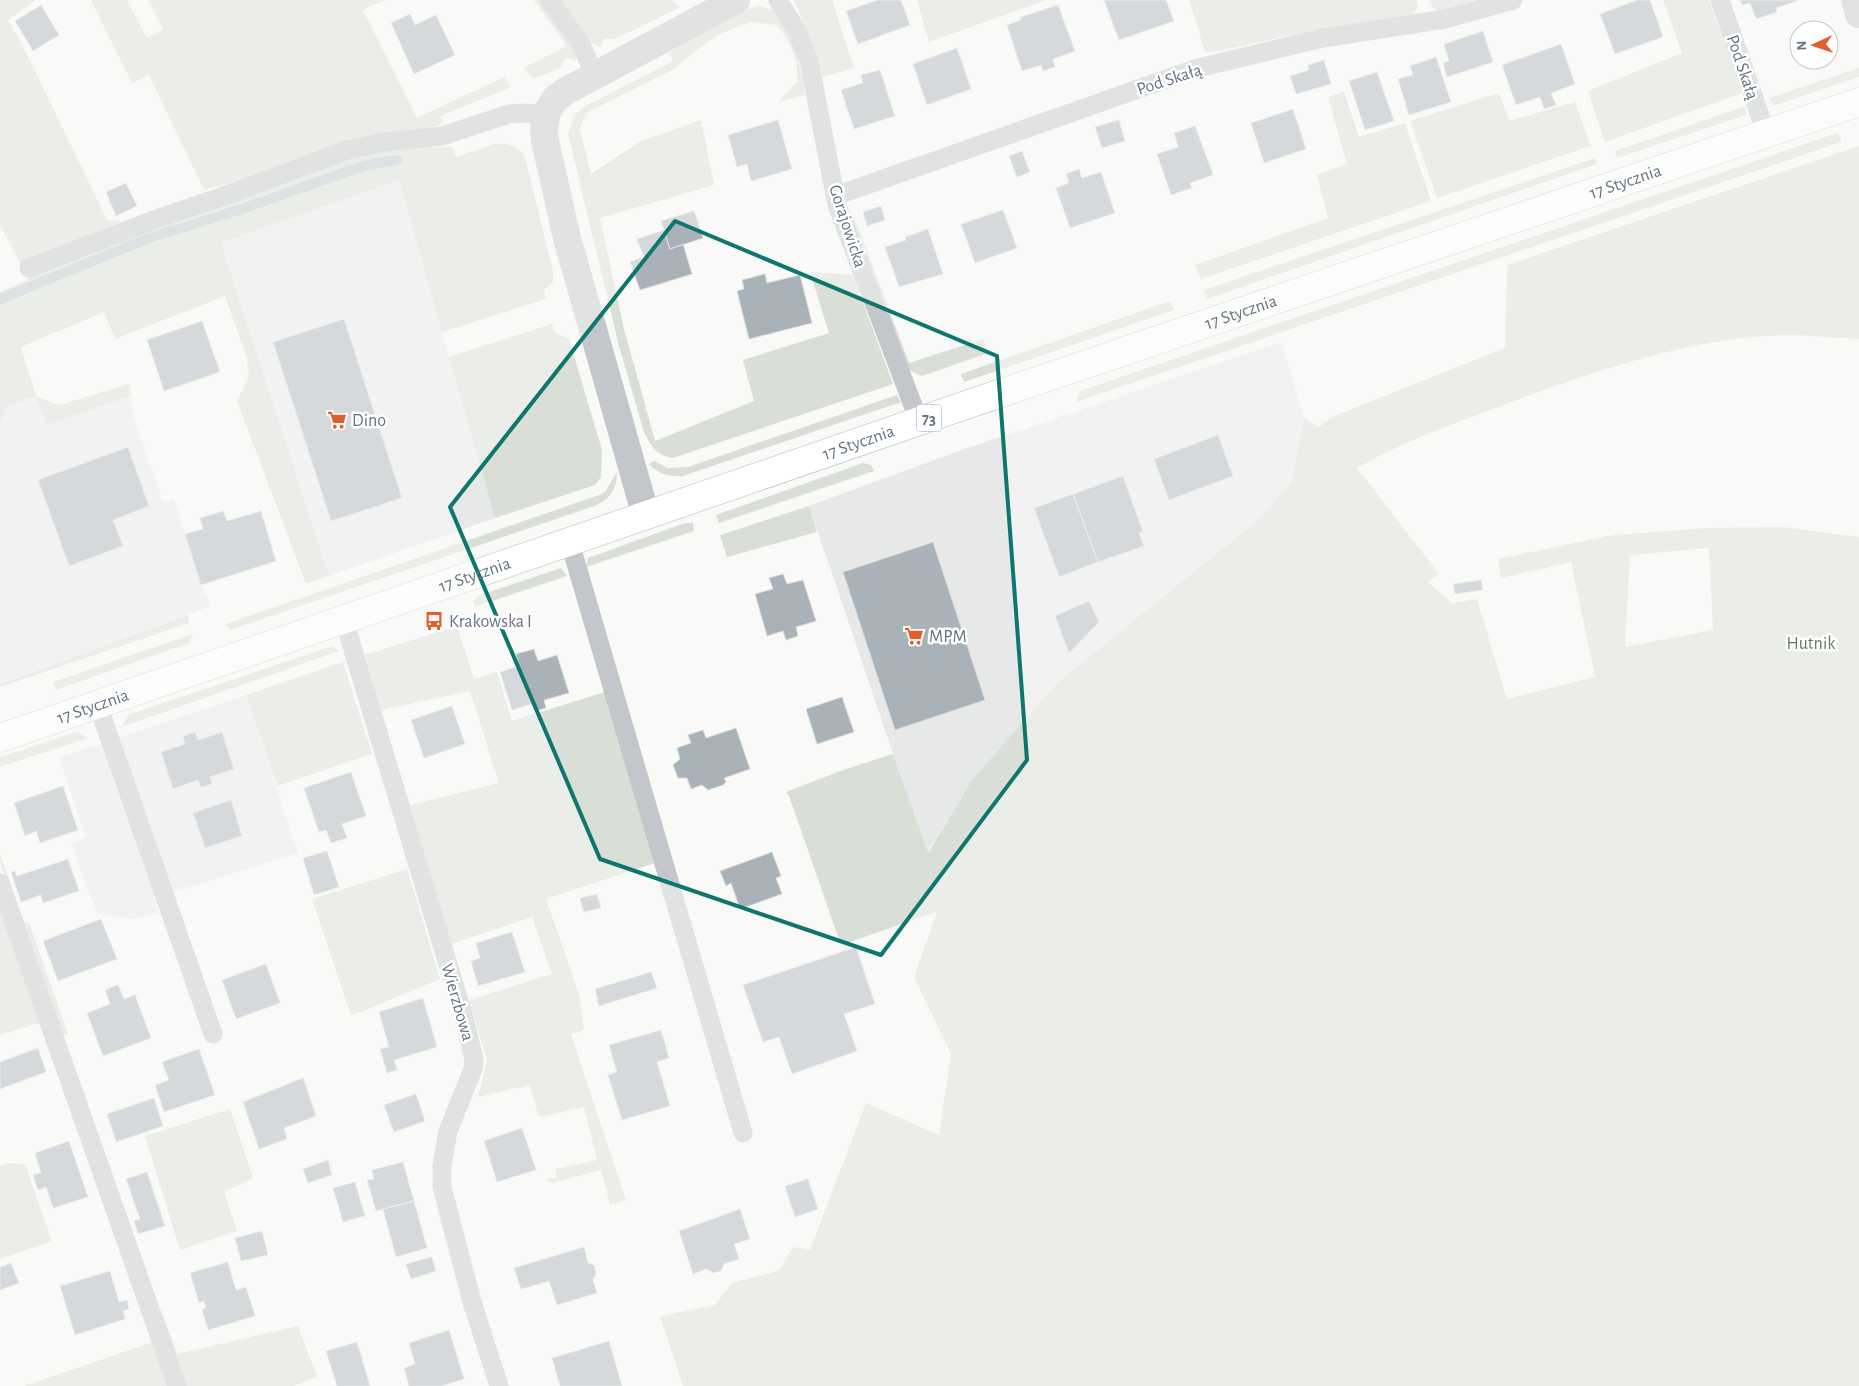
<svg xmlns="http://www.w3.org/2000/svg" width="1859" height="1386" font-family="'Alegreya Sans',sans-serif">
	<rect width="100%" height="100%" fill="#f9f9f7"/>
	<path fill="#e7e8e8" d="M399,180L495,518L329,576L221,243Z
		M1282,342L1304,418L1291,484L1252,525L1058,682L972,780L927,853L809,506L956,452Z
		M35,396L47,425L131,396L133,415L163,502L174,498L201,585L211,606L0,684V423L7,406Z
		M246,695L298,853L154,898L159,913L133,919L97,914L71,843L86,837L59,758Z"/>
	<path fill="#d9ded6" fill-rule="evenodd" d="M0,0H36L8,20L22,44L107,220L122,221L21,265L0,225Z
		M91,0H127L147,38L163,30L148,0H385L363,10L417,118L504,77L511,87L441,116L443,123L434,127L204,190L149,75L132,83Z
		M534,0H540L576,51V61L566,57L561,68L533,79L523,68L567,46Z
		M558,0H673L679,8L615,39H604L601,47L592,43Z
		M794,0H832L854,68L822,77L816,52Z
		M917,0H1046L929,42Z
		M1189,0H1416L1418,7L1413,15L1330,27L1208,53L1205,52Z
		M1429,0H1475L1440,11L1433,8Z
		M1663,0H1709L1742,93L1605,142L1588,91L1682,53Z
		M759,6L774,10C794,39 800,61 805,95L778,102L797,82C800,63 789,39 777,25L750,22L722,33L703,45L674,69L588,112L582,122L580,129L591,174L641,141L701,120L714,185L600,218L624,329L655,441L754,401L743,360L829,333L810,272L853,275L893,384L673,458C656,456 649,444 643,429L619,346L568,134L574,116L582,108L673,61L669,52L747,9Z
		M1859,68V77L1773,106L1769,98Z
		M1344,92L1359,137L1405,123L1431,201L1201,279L1195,265L1328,218L1317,175L1347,164L1328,97Z
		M1499,93L1509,121L1575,102L1591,146L1437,198L1410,121Z
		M1746,106V115L1617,158L1615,151Z
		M1837,133L1841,137V142L1076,402L1080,391Z
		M494,144C509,143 520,145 526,160L553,271V282L544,290L546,299L442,332L399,180L221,243L329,576L306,584L237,401L249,376L246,356L225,296L115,339L104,312L21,347L36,396L59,405L130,384L131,396L47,425L35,396L7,406L0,423V292L28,280L27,276L321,166L390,148L453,147L456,157Z
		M1859,146V339C1835,338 1811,335 1787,335C1691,337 1595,371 1506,404C1455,423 1404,441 1357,468L1439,574L1428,582L1452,603L1477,599L1507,699L1595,677L1571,562L1501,578L1498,559L1613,535L1708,528L1783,527L1859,537V1386H683L660,1316L715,1305L732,1283L779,1271L793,1247L810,1250L866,1103L939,1135L951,1054L914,977L937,912L841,945L789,796L786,792L843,770L893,754L928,853L972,780L1058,682L1252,525L1291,484L1304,418L1319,427L1332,417L1505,348L1507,265ZM1709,548L1713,630L1625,647L1630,555Z
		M1595,158L1597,164L1207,299L1204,290Z
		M853,214L909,363L983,339L988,353L922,376L909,370L850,217Z
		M1170,301L1174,310L964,382L961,374Z
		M552,324L555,333L569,339L602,450L601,477L595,485L495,518L449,357Z
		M897,395L901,402L683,476C669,477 658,474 649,464L654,461L668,468L688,467Z
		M863,463L871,465L874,471L719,523L716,515Z
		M617,472C617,488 611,498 597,505L230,630L226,624L599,495L605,492Z
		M809,506L817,532L727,557L720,535Z
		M685,523H693L694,531L586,567L588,558Z
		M561,568L567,576L474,607V600L477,596Z
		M188,615L189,623L0,687V684Z
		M457,626L474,679L497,672L512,721L605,692L655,863L546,899L580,997L584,1030L571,1034L626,1200L610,1205L601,1170L552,1183L546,1180L557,1177L555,1169L597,1160L584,1107L539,1117L529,1085L478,1097L487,1059L469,1000L552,974L532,917L451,944L410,805L499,783L470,691L381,710L365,655Z
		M193,634L189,643L56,690L53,682Z
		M332,646L339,651L122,727L128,715Z
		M343,662L372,754L277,786L246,695Z
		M77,732L88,738L0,767V757Z
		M0,854L24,922L29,923L68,1034L62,1036L0,862Z
		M407,869L440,979L351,1016L312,899Z
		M0,900L42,1022L0,1035Z
		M230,1109L253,1178L224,1192L237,1231L180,1250L145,1136Z
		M11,1163L25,1164L52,1241L0,1259V1166Z
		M162,1311L177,1354L298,1326L317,1377L294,1386H184L160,1315Z
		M153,1342L168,1386H24Z"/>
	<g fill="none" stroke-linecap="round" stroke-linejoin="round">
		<path stroke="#bcc6cb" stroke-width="10" d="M0,299L149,238L242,209L363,166L397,160"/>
	</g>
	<path fill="#a9b2b8" stroke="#dbdbd9" d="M878,0H901L910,25L858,44L846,11Z
		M1104,0H1166L1174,21L1119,40Z
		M1637,0H1650L1663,37L1615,54L1600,14Z
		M1740,0H1797V1L1776,8L1777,12L1756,19L1750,3L1742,5Z
		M41,5L59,35L33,51L15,21Z
		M1058,5L1075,51L1053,59L1055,67L1043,71L1041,65L1022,71L1007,25L1021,20V17Z
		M410,14L415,25L436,15L455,55L414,74L391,23Z
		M1483,31L1493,62L1447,77L1443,63L1449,61L1444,44Z
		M1561,44L1575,84L1551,93L1556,105L1544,109L1540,97L1516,105L1502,65Z
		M957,48L971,89L927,105L913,64Z
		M1436,57L1451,102L1409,115L1398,79L1413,75L1410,66Z
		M1324,60L1331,84L1296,94L1290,76L1309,70L1308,65Z
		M880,70L895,116L854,129L841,90L863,83L861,75Z
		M1377,72L1394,121L1365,130L1349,81Z
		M1293,109L1306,149L1264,163L1251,123Z
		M778,120L792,169L751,181L747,164L737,167L728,135Z
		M1119,120L1125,141L1102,148L1095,127Z
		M1195,126L1213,175L1190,183L1192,188L1171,195L1157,154L1178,147L1174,133Z
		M1022,151L1030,172L1017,177L1009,156Z
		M1079,169L1082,178L1101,172L1115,213L1070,228L1056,188L1069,183L1066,174Z
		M126,183L137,206L116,216L106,192Z
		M881,206L885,220L867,226L863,212Z
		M1003,210L1017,248L975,263L961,224Z
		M694,211L703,238L670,249L661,221Z
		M928,229L943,274L899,287L885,247L906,240L905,237Z
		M664,230L670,249L683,244L692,274L640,290L630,262L644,257L637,239Z
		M765,274L767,283L800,275L812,323L749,339L737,291L744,289L742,280Z
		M344,319L402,498L331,521L273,342Z
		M202,321L220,372L164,391L147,340Z
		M1218,435L1233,476L1169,500L1154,459Z
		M128,447L149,506L113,520L123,546L69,566L38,480Z
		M1123,476L1143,532L1139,533L1144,546L1098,562L1073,494Z
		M1073,494L1098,562L1059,577L1034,508Z
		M223,511L227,521L261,511L276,561L201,585L185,534L203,529L200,518Z
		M933,542L985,700L895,730L843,572Z
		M783,574L787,584L803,580L816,621L796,627L798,636L786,640L783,631L767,636L755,594L773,589L769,578Z
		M1481,580L1483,590L1455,594L1453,584Z
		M1089,601L1099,622L1069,653L1055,616Z
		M534,649L538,661L557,655L569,693L544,700L546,708L535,711L532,704L512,710L500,672L519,666L516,654Z
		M842,697L854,732L817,744L806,709Z
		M452,706L465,744L424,758L411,720Z
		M736,728L750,769L724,778L726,782L723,785L708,790L702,785L691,789L687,778H678L673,765L680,759L677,748L691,743L688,735L703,730L706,738Z
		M195,732L198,740L222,732L234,769L210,777L212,784L201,787L198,780L173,789L161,752L185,744L183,736Z
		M351,772L366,816L342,824L347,838L331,843L326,830L319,832L304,788Z
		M63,786L78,830L40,843L36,831L25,836L14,803Z
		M231,800L242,836L205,848L193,813Z
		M327,851L339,887L314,895L303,858Z
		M772,852L781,876L776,878L782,894L740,909L731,883L726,886L720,871Z
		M68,859L79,891L43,903L41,895L21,902L11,872L15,871L17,876Z
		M597,894L601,908L584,912L580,898Z
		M101,919L117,959L58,981L43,941Z
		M512,932L525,972L478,986L471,961L480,958L476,943Z
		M856,947L875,1004L844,1014L857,1051L792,1074L779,1037L763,1042L743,985Z
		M266,964L280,1003L236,1019L222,980Z
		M651,972L657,988L599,1006L595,989Z
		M118,985L124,999L135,995L151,1038L103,1056L87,1013L110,1004L105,990Z
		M423,998L437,1047L394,1060L397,1070L387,1073L380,1049L389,1047L379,1012Z
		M661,1030L669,1058L657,1062L670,1106L622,1120L608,1075L617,1072L609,1045Z
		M38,1048L46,1072L0,1089V1062Z
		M199,1049L215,1095L164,1112L155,1085L169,1080L162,1062Z
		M303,1078L316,1116L284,1128L287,1139L259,1149L243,1102Z
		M416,1094L425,1121L394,1132L384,1105Z
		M154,1098L163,1126L116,1142L107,1114Z
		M522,1128L536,1170L497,1182L484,1141Z
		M69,1141L88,1197L53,1208L46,1187L38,1190L33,1175L41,1173L35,1153Z
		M328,1160L332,1175L308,1183L303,1169Z
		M403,1162L414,1201L376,1211L367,1180L374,1179L372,1170Z
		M147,1172L165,1226L138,1234L134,1221L140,1219L126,1179Z
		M808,1179L818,1209L795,1217L785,1186Z
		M355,1182L365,1216L343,1222L333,1188Z
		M414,1201L427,1248L396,1257L383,1209Z
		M740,1209L750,1239L734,1244L739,1259L724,1264L721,1271L714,1273L707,1269L693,1274L679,1231Z
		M262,1231L268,1255L241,1261L235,1238Z
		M584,1247L588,1263L594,1265L596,1274L593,1280L597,1293L557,1305L549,1281L521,1289L514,1268Z
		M432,1257L436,1271L411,1279L406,1264Z
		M228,1262L236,1290L246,1287L255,1316L208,1330L202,1309L206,1308L204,1301L199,1303L190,1273Z
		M11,1263L19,1283L0,1290V1267Z
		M110,1271L119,1302L127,1300L129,1309L123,1311L125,1319L75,1335L60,1286Z
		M449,1330L464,1379L442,1386H409L404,1368L415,1364L409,1343Z
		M609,1341L622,1386H560L552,1358Z
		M357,1342L370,1386H337L326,1351Z"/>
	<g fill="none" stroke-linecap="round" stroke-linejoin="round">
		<g stroke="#b4b9bd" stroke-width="29">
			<g id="primary">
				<path id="s1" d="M0,738L963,406L1859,102"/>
			</g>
		</g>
		<path stroke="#c3c7cb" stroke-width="19" d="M549,0L581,44L595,76
			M778,0L797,31L809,61L837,205L919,421
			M1720,0L1766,133
			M835,196L1198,68L1323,38L1445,19L1513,0
			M29,268L156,219L224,196L347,150L385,142L442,136L509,114L529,113L546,116
			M570,543L743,1133
			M344,620L463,1014L474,1059L473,1069L448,1131L442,1166V1187L472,1302L499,1386
			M98,705L213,1034
			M0,883L177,1386"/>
		<path stroke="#c3c7cb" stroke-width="28" d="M1855,0L1859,14
			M646,516L567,238L545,141L544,128L547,112L556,98L566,91L736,0"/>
		<use href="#primary" stroke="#fff" stroke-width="28"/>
	</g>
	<path d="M0 0H1859V1386H0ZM675,221L997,356L1027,760L881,955L600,859L450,507Z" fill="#f9f9f7" fill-opacity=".55" fill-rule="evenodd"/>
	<path fill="none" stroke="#0f766e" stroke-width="4" stroke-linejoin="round" d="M675,221L997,356L1027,760L881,955L600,859L450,507Z"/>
	<defs>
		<g id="supermarket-bare" transform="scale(1.5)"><path d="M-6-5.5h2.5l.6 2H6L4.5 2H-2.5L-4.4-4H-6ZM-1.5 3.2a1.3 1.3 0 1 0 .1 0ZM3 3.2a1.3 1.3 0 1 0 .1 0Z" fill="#e25f2e" stroke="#fff" stroke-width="2.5" paint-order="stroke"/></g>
		<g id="bus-bare" transform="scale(1.5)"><path d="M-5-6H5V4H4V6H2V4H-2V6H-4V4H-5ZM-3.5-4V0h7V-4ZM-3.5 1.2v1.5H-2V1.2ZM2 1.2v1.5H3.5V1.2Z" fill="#e25f2e" stroke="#fff" stroke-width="2.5" paint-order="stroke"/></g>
	</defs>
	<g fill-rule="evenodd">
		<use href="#supermarket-bare" x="337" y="420"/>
		<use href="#bus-bare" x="434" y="621"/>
		<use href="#supermarket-bare" x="914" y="636"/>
	</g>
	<g text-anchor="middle" stroke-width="5" stroke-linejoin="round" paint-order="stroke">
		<rect fill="#fff" stroke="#939ea8" stroke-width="1" x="916.5" y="404.5" width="25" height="27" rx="4"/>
		<g font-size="16" font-weight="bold" fill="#657482">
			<text x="929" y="424">73</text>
		</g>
		<g font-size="18" fill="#657482" stroke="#fff">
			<text transform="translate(1743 67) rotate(71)" y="6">Pod Skałą</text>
			<text transform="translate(1169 79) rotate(-18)" y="6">Pod Skałą</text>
			<text dy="6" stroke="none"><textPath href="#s1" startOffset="1718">17 Stycznia</textPath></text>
			<text transform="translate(848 226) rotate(72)" y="6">Gorajowicka</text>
			<text dy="6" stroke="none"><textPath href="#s1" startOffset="1312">17 Stycznia</textPath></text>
			<text dy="6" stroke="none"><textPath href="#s1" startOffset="908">17 Stycznia</textPath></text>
			<text dy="6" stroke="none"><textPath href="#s1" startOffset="502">17 Stycznia</textPath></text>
			<text dy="6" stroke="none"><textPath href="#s1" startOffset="98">17 Stycznia</textPath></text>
			<text transform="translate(458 1002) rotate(74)" y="6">Wierzbowa</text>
		</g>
		<g font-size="18" fill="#657482" stroke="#fff" text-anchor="start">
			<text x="352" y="426">Dino</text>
			<text x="449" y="627">Krakowska I</text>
			<text x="929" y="642">MPM</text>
		</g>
		<g font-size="18" fill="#667a64" stroke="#fff">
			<text x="1811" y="649">Hutnik</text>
		</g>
	</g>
	<g transform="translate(1814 45) rotate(267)"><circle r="24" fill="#ffffff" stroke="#c1c7cd"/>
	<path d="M0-4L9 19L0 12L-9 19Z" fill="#e25f2e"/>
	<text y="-8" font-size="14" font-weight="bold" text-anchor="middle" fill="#657482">N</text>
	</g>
</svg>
